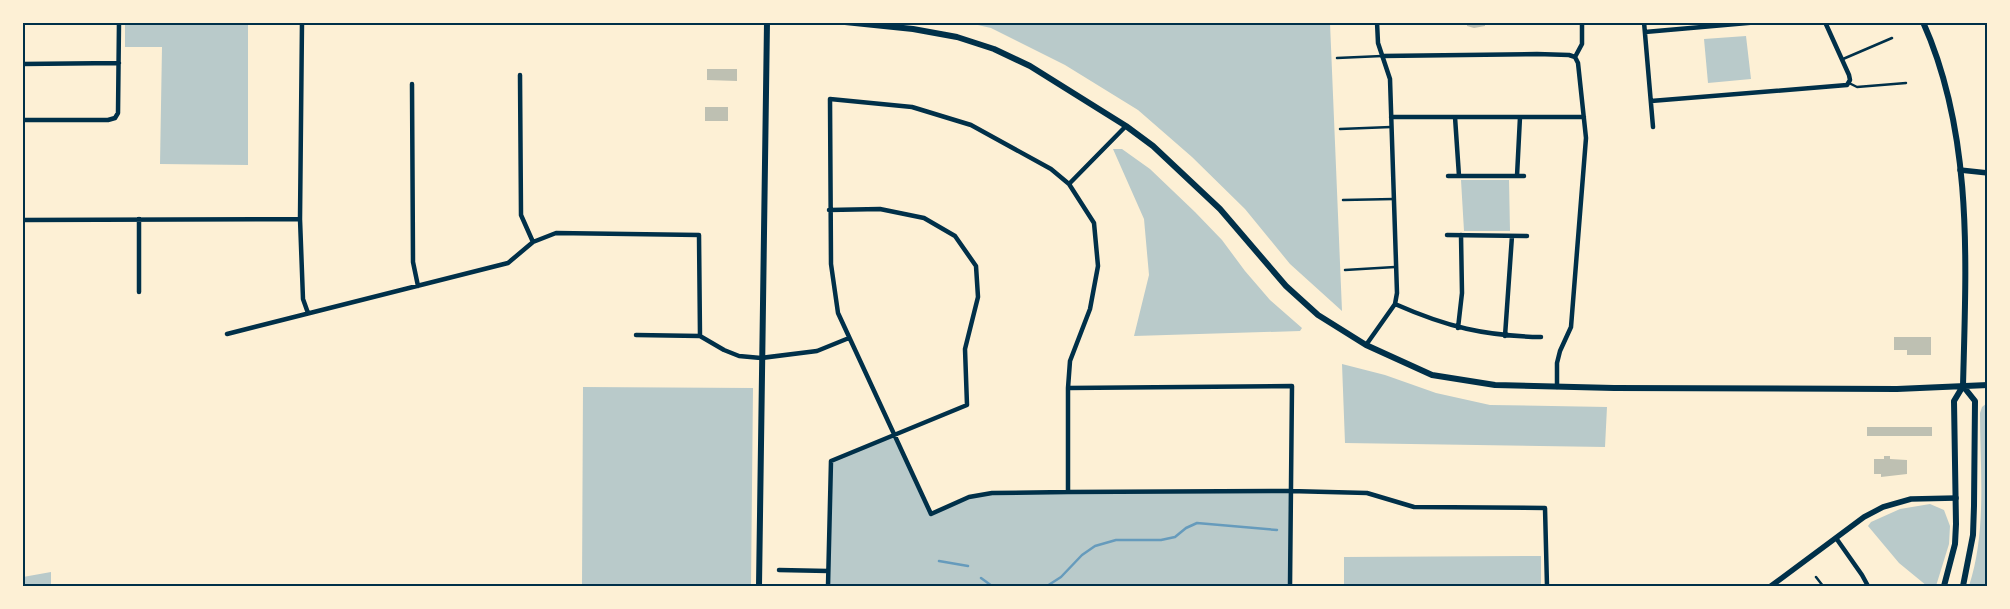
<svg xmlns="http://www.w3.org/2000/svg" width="2010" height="609" font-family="'Times New Roman',serif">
	<rect width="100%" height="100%" fill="#fdf0d5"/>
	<path fill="#b9caca" d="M128,23H248V165L160,164L162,47H125V25Z
		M969,23H1330L1342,311L1290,264L1245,209L1192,157L1138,110L1065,65L991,28Z
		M1746,36L1751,79L1708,83L1704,39Z
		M1113,149H1122L1150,169L1195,212L1222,240L1245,271L1270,300L1302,328L1300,331L1134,336L1149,275L1144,219Z
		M1461,180H1509L1510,231H1464Z
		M1342,364L1385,375L1436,393L1490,405L1607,407L1605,447L1345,443Z
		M583,387L753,388L751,586H582Z
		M1987,403V586H1969C1987,531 1980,470 1980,413L1982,407Z
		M893,436L931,514L969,497L992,493L1290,491V586H828L831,461Z
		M1930,504L1944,510L1950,526L1949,544L1936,586H1927L1899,563L1868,526L1871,522L1900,509Z
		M1541,556V586H1344V557Z
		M51,572V586H23V577Z"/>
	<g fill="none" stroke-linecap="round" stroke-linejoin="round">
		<path stroke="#669bbc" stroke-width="2.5" d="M939,561L968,566
			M981,578L992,586
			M1047,586L1061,577L1082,555L1095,546L1116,540H1161L1175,537L1186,528L1197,523L1277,530"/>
	</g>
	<path fill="#bec0b2" d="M1467,22H1485V26L1474,28L1467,26Z
		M707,69H737V81L707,80Z
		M705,107H728V121H705Z
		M1894,337H1931V355H1907V350H1894Z
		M1867,427H1932V436H1867Z
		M1884,456H1890V459L1907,460V474L1881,477V474H1874V459H1884Z"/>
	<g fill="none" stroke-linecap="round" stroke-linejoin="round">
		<path stroke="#003049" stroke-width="2.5" d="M1337,58L1382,56
			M1843,59L1892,38
			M1849,83L1857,87L1906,83
			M1340,129L1391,127
			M1343,200L1394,199
			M1345,270L1395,267
			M1816,577L1823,586"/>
		<path stroke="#003049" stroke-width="4.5" d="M302,22L300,219L303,299L308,313
			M1644,22L1653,127
			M1645,32L1759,22
			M1382,56L1537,54L1569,55L1575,57
			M1575,57L1582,44V22
			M22,64L119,63
			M520,75L521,215L533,242
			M412,84L413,262L418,286
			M1651,101L1847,85L1850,80L1849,75L1825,22
			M1391,117H1584
			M1455,117L1459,176
			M22,120H108L115,118L118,113L119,22
			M1448,176H1524
			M1517,176L1520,117
			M1069,184L1126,126
			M139,219V292
			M22,220L300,219
			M1447,235L1527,236
			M1395,304C1447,327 1485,336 1541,337
			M1458,328L1462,293L1461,235
			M227,334L508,263L533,242L556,233L699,235L700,336
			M636,335L700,336
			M700,336L724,350L739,356L761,358L817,351L849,338
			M1505,336L1512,236
			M1366,345L1395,304L1397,293L1390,79L1378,43L1377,22
			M1557,387V363L1560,351L1571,327L1586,138L1578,63L1575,57
			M1068,388L1292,386L1290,586
			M1068,492V388L1070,361L1090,309L1098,266L1094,223L1069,184L1051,169L971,125L912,107L830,99L831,264L838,313L931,514L969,497L992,493L1068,492L1290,491L1367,493L1414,507L1545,508L1547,586
			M1836,538L1862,575L1868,586
			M779,570L828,571
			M828,586L831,461L967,405L965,349L978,297L976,266L955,236L924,218L880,209L829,210"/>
		<path stroke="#003049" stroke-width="5.5" d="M1960,170L1988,173
			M1771,586L1864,517L1883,507L1911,499L1956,498"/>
		<path stroke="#003049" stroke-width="6" d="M845,22L913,29L957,37L994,49L1030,66L1126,126L1153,146L1220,209L1286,286L1318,315L1366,345L1432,375L1495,385L1614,388L1897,389L1988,385
			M1923,22C1974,136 1966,264 1963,386
			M759,586L767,22
			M1944,586L1955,544L1956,524L1954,401L1963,386
			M1963,586L1973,535L1974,506L1975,401L1963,386"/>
	</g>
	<rect width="2010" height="609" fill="none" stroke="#fdf0d5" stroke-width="48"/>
	<rect x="24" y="24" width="1962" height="561" fill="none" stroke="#003049" stroke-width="2"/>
</svg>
